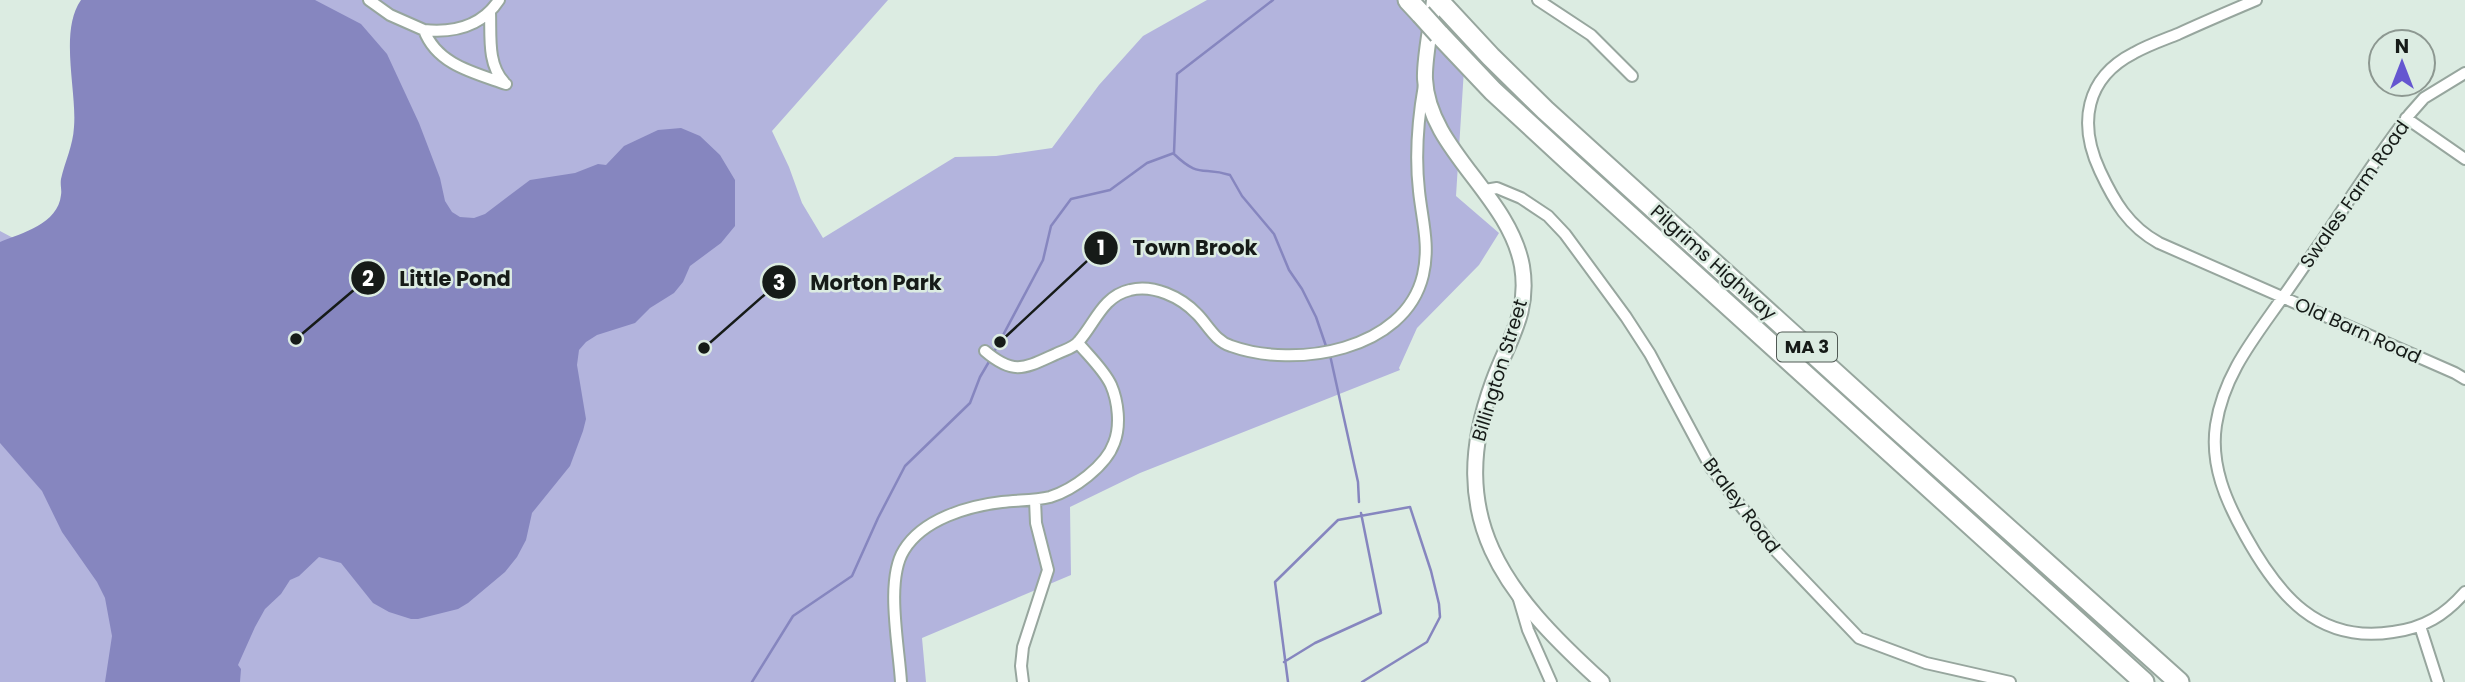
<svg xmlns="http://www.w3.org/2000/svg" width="2465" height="682" font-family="Poppins,sans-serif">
	<rect width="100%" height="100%" fill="#dcece2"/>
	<path fill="#b3b4dd" d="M136,0H888L772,131L789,167L802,203L823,238L955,157L996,156L1052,148L1099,85L1143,36L1207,0H1408L1465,53L1456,196L1499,233L1479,265L1417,328L1399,368L1400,370L1140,473L1070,507L1071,575L922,638L926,682H0V231L34,249L95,193Z"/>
	<path fill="#8686bf" d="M81,0H315L361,24L387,54L419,123L440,178L445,201L452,212L460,217L474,218L485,214L530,180L575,173L598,164L606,165L624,146L658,130L681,128L700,136L720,155L735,180V226L721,243L690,266L683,282L674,293L650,308L635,323L597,335L586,342L579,350L577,365L586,419L583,431L570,466L532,513L526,540L517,557L505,572L468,603L458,609L418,619H411L389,612L373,603L341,563L319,557L299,576L290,580L281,594L265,609L255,627L238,665L241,669L240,682H105L112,636L105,598L97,582L62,532L42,491L0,443V242C22,233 58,224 61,195C62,190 60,185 61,179C65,161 73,146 74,127C77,91 59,31 81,0Z"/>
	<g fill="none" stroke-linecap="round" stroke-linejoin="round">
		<path stroke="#8686bf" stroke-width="2.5" d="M1174,154C1200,179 1202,166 1230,175L1242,196L1274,234L1289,270L1302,289L1316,317L1327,349
			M993,354L1043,260L1051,226L1071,199L1110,190L1147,163L1174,153L1177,74L1273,0
			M1330,355L1358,482L1359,502
			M1284,662L1315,643L1381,613L1361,513
			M752,682L793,616L852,576L878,518L905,466L970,403L980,377L990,360
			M1288,682L1275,582L1338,520L1410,507L1431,571L1439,604L1440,617L1427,642L1362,682"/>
		<g stroke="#97a69e" stroke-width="14">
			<path id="minor" d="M369,0L390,15L424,30C437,65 475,73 506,84
				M1538,0L1591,35L1632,76
				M2256,0C2230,11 2204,22 2178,34C2163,40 2148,45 2134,53C2085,78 2078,124 2100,171C2114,201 2128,226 2159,243L2455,373L2465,379
				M490,12C491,35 487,64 504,82
				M424,30C454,33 482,26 499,0
				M2465,73L2424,98L2409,115C2377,156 2350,199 2321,242C2309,259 2297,277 2285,294C2256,336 2224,373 2216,425C2210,465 2226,501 2245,535C2278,595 2318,644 2393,632C2424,628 2445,615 2465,592
				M2406,118L2465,159
				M1485,190L1497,188L1521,198L1548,216L1565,234L1626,317L1650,354L1711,468L1776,551L1859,638L1926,663L2010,682
				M985,351C1014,376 1025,368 1056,354C1064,350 1074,348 1079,341C1095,323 1103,296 1130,290C1153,284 1181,297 1197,314C1208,325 1215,341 1231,346C1295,369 1405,351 1423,275C1430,245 1422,220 1419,191C1415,156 1418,119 1424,85
				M1518,596L1528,630L1551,682
				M2420,626L2438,682
				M901,682C899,646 885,580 904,550C923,519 968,506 1002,502C1019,500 1034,501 1050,497C1073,490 1106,466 1114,443C1121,426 1118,401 1111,385C1104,370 1089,356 1078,343
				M1023,682L1021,666L1023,647L1048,570L1036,523L1035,500"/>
		</g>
		<g stroke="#97a69e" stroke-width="18">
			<path id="tertiary" d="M1434,0C1432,23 1424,58 1425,79C1428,149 1509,195 1522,266C1530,314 1508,340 1493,382C1443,519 1504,593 1602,682"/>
		</g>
		<g stroke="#97a69e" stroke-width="23">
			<path id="motorway" d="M1408,0L1421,14
				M1438,0L1491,57L1545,110L1891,424L2179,682
				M1439,34L1493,91L1570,162L2144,682"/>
		</g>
		<use href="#minor" stroke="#fff" stroke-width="10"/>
		<use href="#tertiary" stroke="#fff" stroke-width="14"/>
		<use href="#motorway" stroke="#fff" stroke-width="19"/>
		<g stroke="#97a69e" stroke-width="23" stroke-linecap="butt">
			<path id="motorway-bridge" d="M1421,14L1439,34"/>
		</g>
		<use href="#motorway-bridge" stroke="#fff" stroke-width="19"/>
	</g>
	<g text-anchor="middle" stroke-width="5" stroke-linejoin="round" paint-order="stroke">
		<rect fill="#dcece2" stroke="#515a55" stroke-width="2" x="1777" y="332.5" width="60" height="29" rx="5"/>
		<g font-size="18" font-weight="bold" fill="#161b18">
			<text x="1807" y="353">MA 3</text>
		</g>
		<g font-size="19" fill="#161b18" stroke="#dcece2">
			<text transform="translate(2354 194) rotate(-55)" y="7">Swales Farm Road</text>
			<text transform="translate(1714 262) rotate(42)" y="7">Pilgrims Highway</text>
			<text transform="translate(2358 330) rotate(24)" y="7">Old Barn Road</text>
			<text transform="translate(1499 370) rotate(-73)" y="7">Billington Street</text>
			<text transform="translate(1742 505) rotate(53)" y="7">Braley Road</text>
		</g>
	</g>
	<path fill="none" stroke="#161b18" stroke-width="2.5" d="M1000 342L1101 248M296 339L368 278M704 348L779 282"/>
	<g fill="#161b18" stroke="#dcece2" stroke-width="2.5">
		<circle cx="1000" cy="342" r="7"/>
		<circle cx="296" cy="339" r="7"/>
		<circle cx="704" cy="348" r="7"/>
		<circle cx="1101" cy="248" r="18"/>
		<circle cx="368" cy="278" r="18"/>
		<circle cx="779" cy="282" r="18"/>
	</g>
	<g font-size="21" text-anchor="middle" font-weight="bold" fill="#fff">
		<text x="1101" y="255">1</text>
		<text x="368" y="286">2</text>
		<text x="779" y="290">3</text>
	</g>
	<g font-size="21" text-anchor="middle" font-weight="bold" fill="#161b18" stroke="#dcece2" stroke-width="5" stroke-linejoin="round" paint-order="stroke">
		<text x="1195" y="255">Town Brook</text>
		<text x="455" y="286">Little Pond</text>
		<text x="876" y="290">Morton Park</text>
	</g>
	<g transform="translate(2402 63)"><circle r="33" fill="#dcece2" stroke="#8d9891" stroke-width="2"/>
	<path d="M0-5L12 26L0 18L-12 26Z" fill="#6556d0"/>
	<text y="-10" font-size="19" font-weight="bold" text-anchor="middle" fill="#161b18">N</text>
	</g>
</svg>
